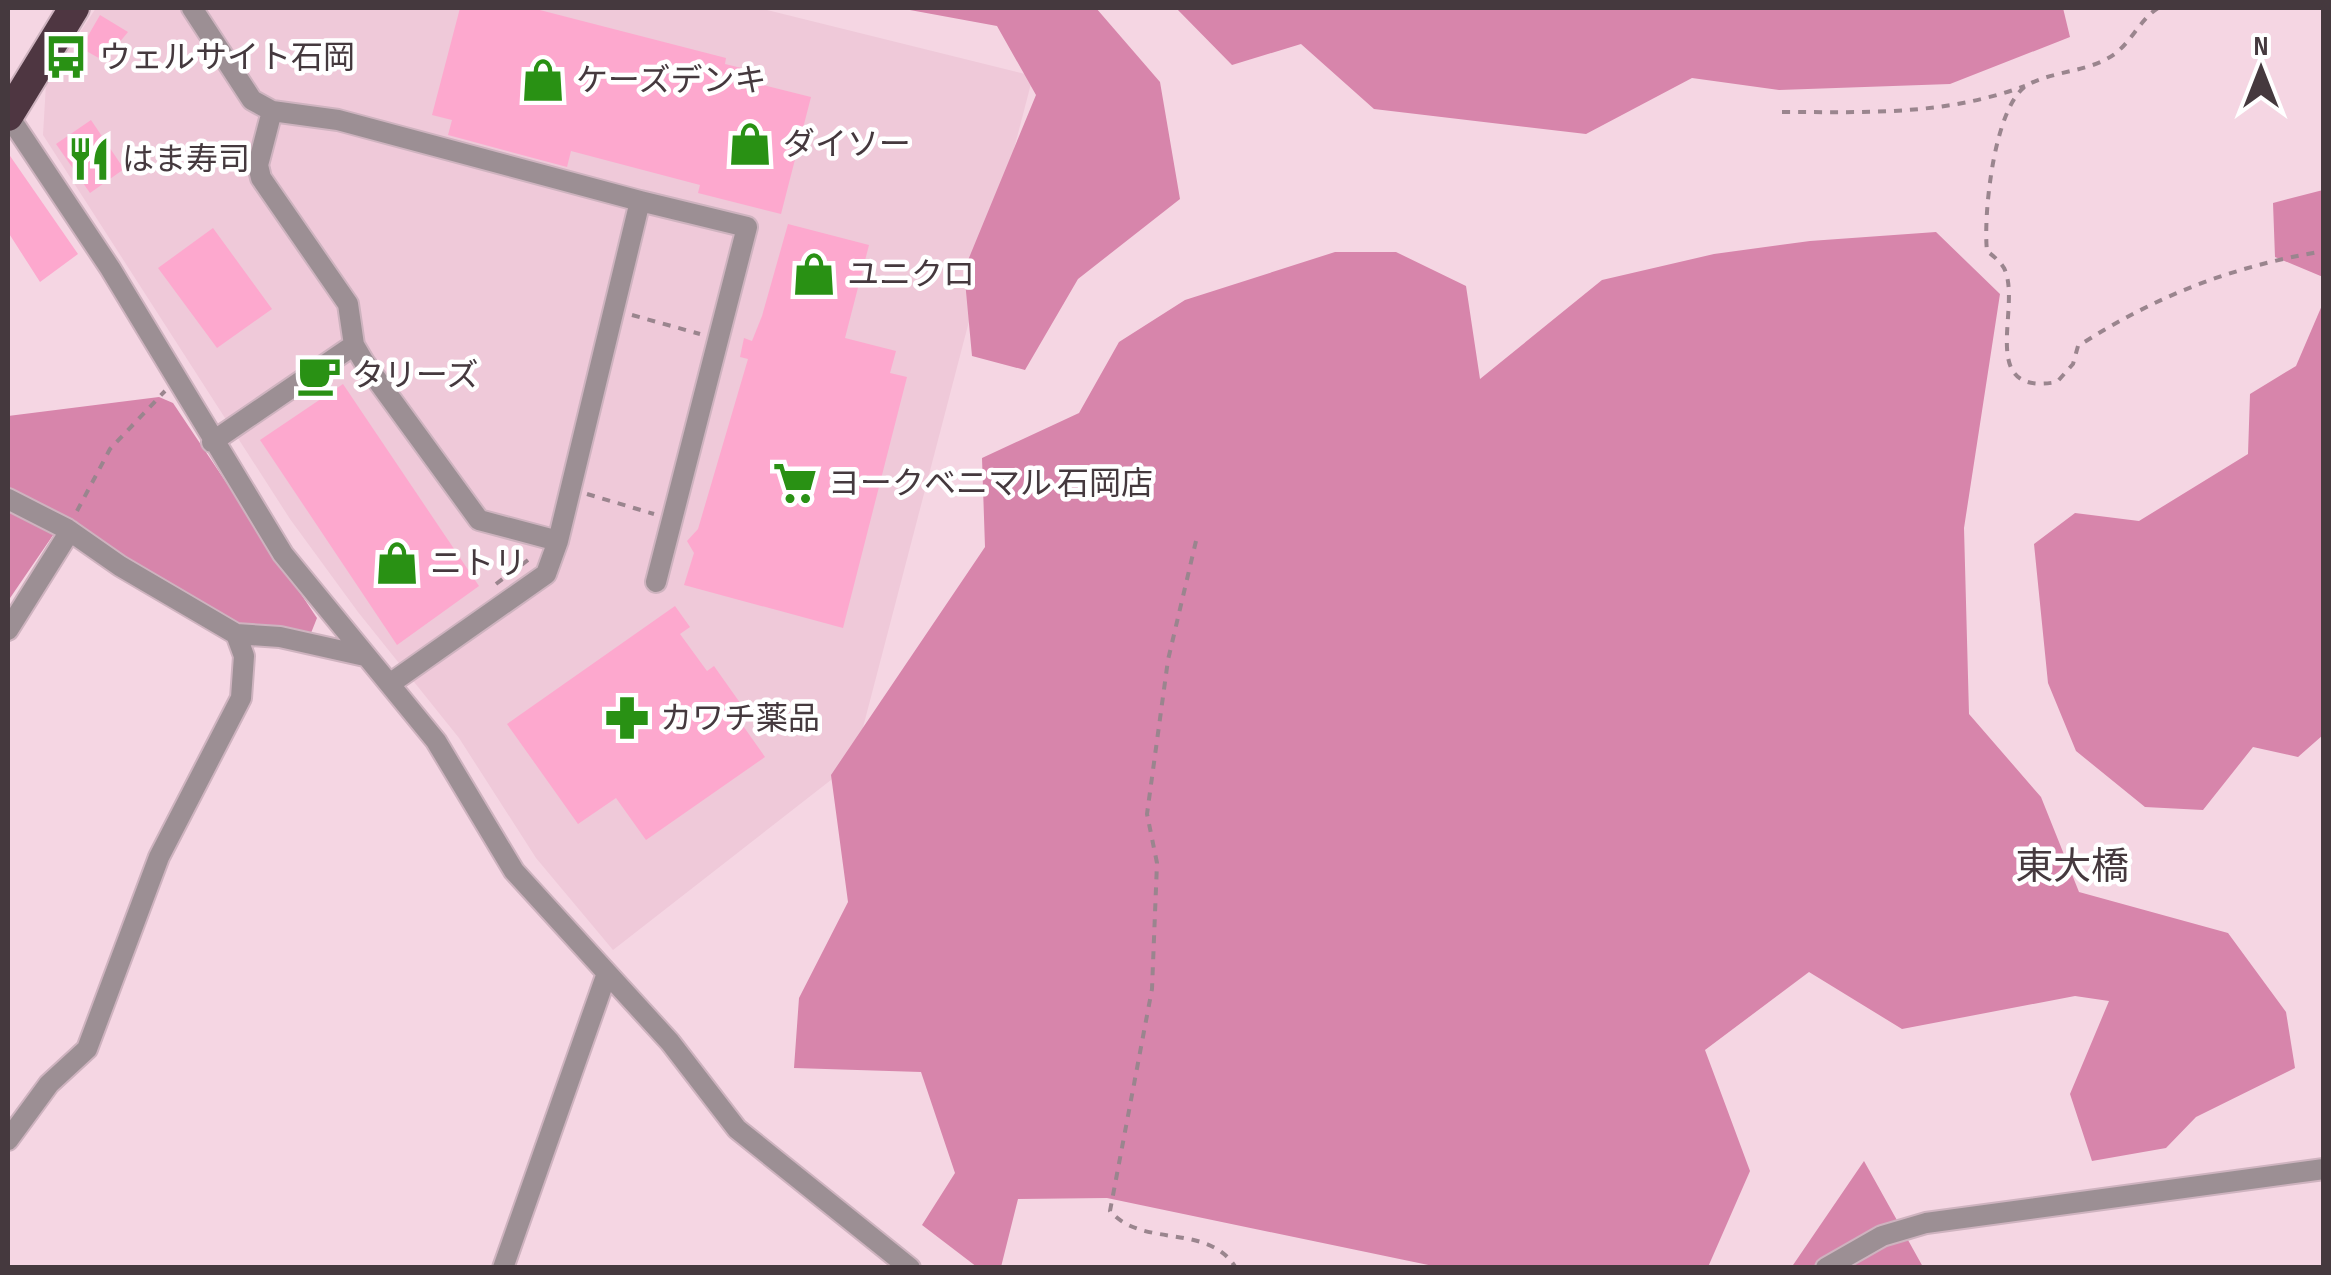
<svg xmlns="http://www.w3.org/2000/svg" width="2331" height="1275" font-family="'Sofia Sans Condensed','Noto Sans JP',sans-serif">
	<rect width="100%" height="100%" fill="#f5d6e3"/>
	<path fill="#efc9d9" d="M96,8H759L1033,76L854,762L613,950L536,858L459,738L358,612L290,519L43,135L46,84Z"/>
	<path fill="#d785ab" d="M899,8H1096L1160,82L1180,199L1078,279L1025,370L972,356L964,270L1036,95L997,26Z
		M1176,8H2063L2070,37L1950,84L1779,90L1692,78L1586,134L1374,109L1301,44L1232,65Z
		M2323,190H2324L2323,277L2275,257L2273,203Z
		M1936,232L2000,294L1964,528L1969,714L2041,797L2079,892L2228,933L2286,1012L2295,1068L2196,1117L2166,1148L2092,1161L2070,1094L2109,1001L2075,996L1902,1029L1809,972L1705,1050L1750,1171L1708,1267H1438L1107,1198L1018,1199L1001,1267H977L922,1225L955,1173L921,1072L794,1068L799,998L848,902L831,775L985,547L982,458L1079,413L1119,342L1185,300L1335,252H1396L1466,286L1480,379L1602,280L1714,254L1810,241Z
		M2323,303V735L2298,757L2253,747L2203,810L2145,807L2076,751L2048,683L2034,544L2075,513L2139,521L2248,454L2250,394L2296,366Z
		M159,397L173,403L317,618L309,638L214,618L62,522L8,601V416Z
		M1864,1161L1923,1267L1791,1268Z"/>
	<path fill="#fda8ce" d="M460,8H532L726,58L725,64L758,72L755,83L811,97L781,214L698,193L700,185L571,151L567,167L448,135L452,120L432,115Z
		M100,15L128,32L104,61L81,48Z
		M91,120L124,169L90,193L56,144Z
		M8,153L78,254L40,282L8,232Z
		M788,224L869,245L845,338L896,351L890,373L907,377L843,628L684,585L694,553L687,541L698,529L748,359L740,357L744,338L752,341L762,316Z
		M213,228L272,309L217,348L158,268Z
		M343,384L479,586L397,645L260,440Z
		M675,606L690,627L680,634L707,671L714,666L743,707L734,713L765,757L646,840L616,798L578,824L507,724Z"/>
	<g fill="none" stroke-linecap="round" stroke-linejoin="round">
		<g stroke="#ceb3bf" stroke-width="24">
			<path id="minor" d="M192,8L252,100L272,111L338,120L640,201L558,541L546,574L391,683
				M272,111L258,165L261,178L348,304L354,345L364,362L479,520L558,541
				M8,115L110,268L283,554L436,741L514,871L670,1042L737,1129L910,1268
				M640,201L747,227L656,582
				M212,442L354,345
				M8,499L67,529L120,566L236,634L280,637L365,656
				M8,630L70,531
				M8,1140L49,1084L87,1049L159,857L241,698L244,656L236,634
				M503,1268L607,973
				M1826,1268L1882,1236L1926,1223L2324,1169"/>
		</g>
		<g stroke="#ceb3bf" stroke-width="34">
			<path id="highway" d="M8,116L74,8"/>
		</g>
		<path stroke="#9a858e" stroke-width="4" stroke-dasharray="8 8" stroke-linecap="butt" d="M2158,8C2141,19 2132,40 2116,53C2091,72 2057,70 2029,84C1994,102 1983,216 1987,251C1993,256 2000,261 2004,268C2023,306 1975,397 2057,382L2073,364L2078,346C2158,295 2230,267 2324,251
			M1782,112C1868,112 1942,116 2025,86
			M632,315L700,334
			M587,494L654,514
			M77,511L110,449L165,391
			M1196,541L1168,660L1147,814L1157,863L1152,989L1110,1211C1143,1249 1208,1222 1236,1268
			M496,584L532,557"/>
		<use href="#minor" stroke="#9c8f94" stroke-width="20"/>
		<use href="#highway" stroke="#4e3641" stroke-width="30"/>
	</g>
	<defs>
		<g id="bus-bare" transform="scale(3.45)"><path d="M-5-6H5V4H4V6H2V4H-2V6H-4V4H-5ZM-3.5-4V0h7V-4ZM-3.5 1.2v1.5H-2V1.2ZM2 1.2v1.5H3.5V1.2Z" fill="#299114" stroke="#fff" stroke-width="2.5" paint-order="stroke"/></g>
		<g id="shop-bare" transform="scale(3.45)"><path d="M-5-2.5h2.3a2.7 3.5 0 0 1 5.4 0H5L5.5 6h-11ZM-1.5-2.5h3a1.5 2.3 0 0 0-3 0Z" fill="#299114" stroke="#fff" stroke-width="2.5" paint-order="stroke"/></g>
		<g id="restaurant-bare" transform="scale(3.45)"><path d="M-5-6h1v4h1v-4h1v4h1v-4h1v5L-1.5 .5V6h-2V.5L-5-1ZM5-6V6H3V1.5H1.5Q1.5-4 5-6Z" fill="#299114" stroke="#fff" stroke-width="2.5" paint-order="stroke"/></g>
		<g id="cafe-bare" transform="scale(3.45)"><path d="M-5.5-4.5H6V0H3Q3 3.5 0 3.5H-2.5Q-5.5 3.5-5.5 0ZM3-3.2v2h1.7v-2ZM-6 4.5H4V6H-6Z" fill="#299114" stroke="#fff" stroke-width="2.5" paint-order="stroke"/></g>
		<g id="supermarket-bare" transform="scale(3.45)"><path d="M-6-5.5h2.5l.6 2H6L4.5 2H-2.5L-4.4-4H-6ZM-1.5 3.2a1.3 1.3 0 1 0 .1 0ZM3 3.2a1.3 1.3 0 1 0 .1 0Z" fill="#299114" stroke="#fff" stroke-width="2.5" paint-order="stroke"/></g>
		<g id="pharmacy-bare" transform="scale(3.45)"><path d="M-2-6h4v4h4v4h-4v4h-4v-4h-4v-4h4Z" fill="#299114" stroke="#fff" stroke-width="2.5" paint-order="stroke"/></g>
	</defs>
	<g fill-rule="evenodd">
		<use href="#bus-bare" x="66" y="57"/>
		<use href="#shop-bare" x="543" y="80"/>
		<use href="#shop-bare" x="750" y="144"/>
		<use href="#restaurant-bare" x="89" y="159"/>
		<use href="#shop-bare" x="814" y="274"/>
		<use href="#cafe-bare" x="319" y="375"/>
		<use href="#supermarket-bare" x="795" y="483"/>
		<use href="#shop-bare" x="397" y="563"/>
		<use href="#pharmacy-bare" x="627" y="718"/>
	</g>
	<g text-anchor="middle" stroke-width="9" stroke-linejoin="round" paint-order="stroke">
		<g font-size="32" fill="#45393e" stroke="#fff" text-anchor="start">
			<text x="99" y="68">ウェルサイト石岡</text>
			<text x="576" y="91">ケーズデンキ</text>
			<text x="783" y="155">ダイソー</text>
			<text x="122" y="170">はま寿司</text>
			<text x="847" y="285">ユニクロ</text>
			<text x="352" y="386">タリーズ</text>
			<text x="828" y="494">ヨークベニマル 石岡店</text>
			<text x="430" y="574">ニトリ</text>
			<text x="660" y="729">カワチ薬品</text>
		</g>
		<g font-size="38" fill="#45393e" stroke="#fff">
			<text x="2072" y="879">東大橋</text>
		</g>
	</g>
	<rect width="2331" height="1275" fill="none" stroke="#45393e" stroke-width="20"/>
	<g transform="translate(2261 70)" stroke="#ffffff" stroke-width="8" paint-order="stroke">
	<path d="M0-8L18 38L0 25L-18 38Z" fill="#45393e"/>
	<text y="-15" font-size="28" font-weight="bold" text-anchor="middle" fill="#45393e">N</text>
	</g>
</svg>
